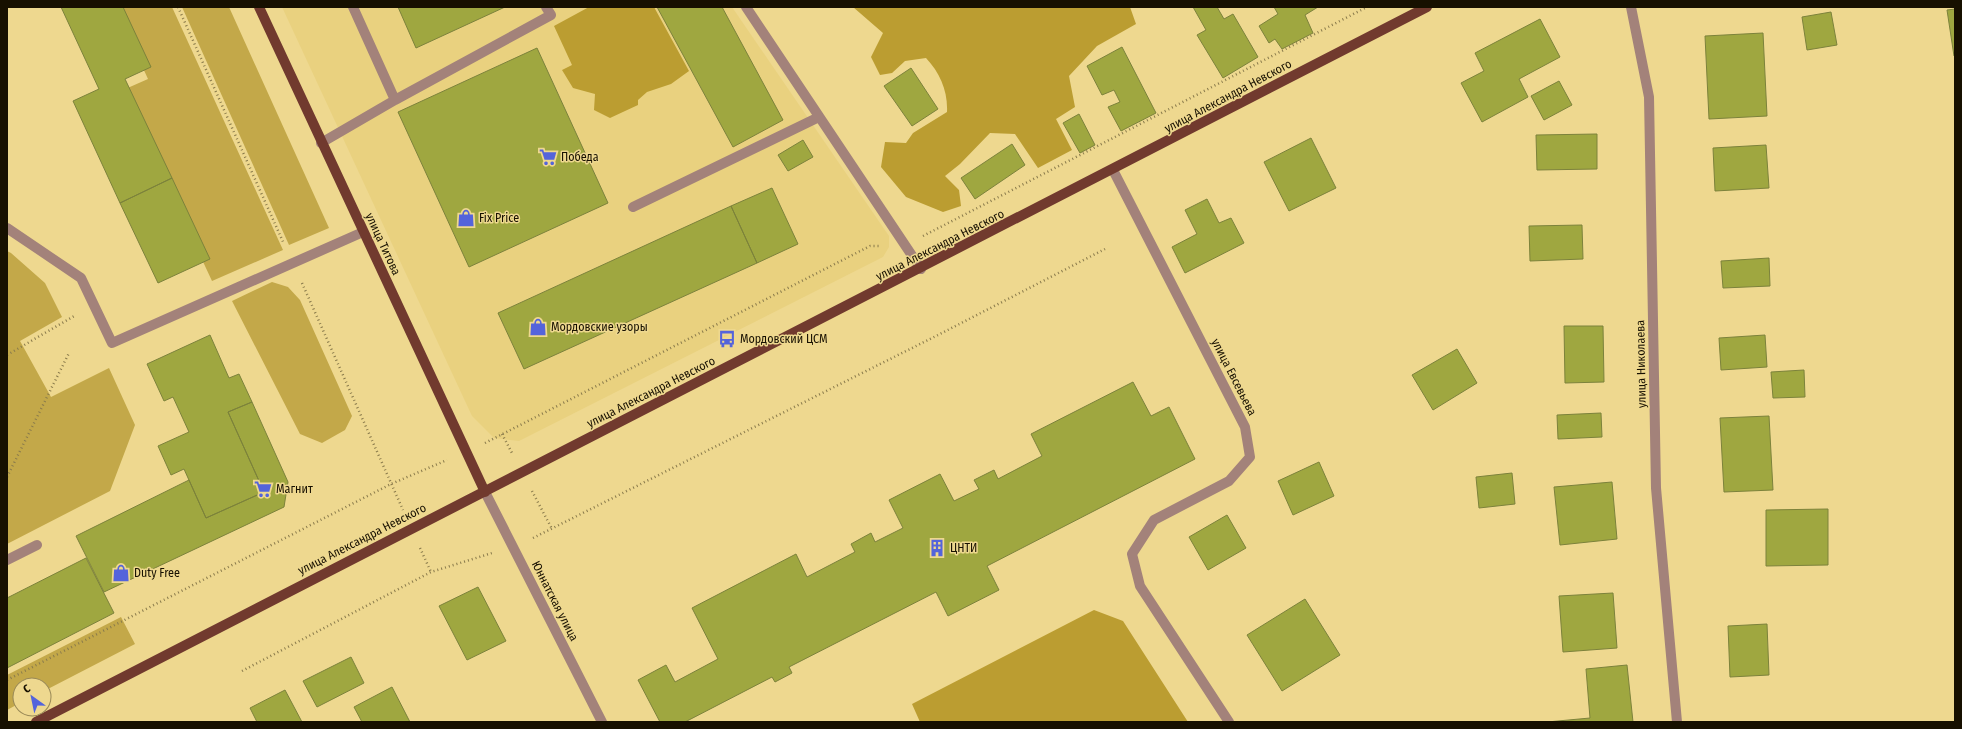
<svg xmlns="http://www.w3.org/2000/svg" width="1962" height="729" font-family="'Fira Sans Condensed',sans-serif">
	<rect width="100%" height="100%" fill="#eed88f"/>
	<path fill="#e9d17f" d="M282,7H732L889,236V247L883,257L519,441L494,438L472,416Z"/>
	<path fill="#c3a849" d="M115,7H172L283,250L212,281L123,90L148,79Z
		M182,7H229L329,228L289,245Z
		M7,251L11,253L45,283L62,317L20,341L51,397L109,368L135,425L110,491L7,544Z
		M272,282L288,287L300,300L352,416L345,430L322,443L300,434L232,301Z
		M121,617L135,644L44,691V685H20V703L7,710V675Z"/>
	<path fill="#bb9d31" d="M589,7H654L689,71L671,84L647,92L638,100V105L610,118L594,110L595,94L573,88L562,70L572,65L554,26Z
		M853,7H1130L1136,24L1097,46L1069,76L1075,107L1056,119L1072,150L1038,168L1015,134L990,133L960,164L945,176L959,190L961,206L943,212L906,197L881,167L885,142L906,143L913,133L947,112C948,91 940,73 926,58L905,61L892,73L880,75L871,57L883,33Z
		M1094,610L1123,621L1188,722H920L912,704Z"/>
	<path fill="#9fa740" stroke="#7c823b" d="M61,7H123L151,67L125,79L172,178L120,203L73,101L99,89Z
		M398,7H505L416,48Z
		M657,7H722L783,120L733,147Z
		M1193,7H1217L1224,19L1233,14L1258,57L1223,78L1197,35L1206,30Z
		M1274,7H1318L1305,15L1313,33L1282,49L1275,39L1269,43L1259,26L1278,14Z
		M1955,9V56H1954L1947,10Z
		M1831,12L1837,45L1807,50L1802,17Z
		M1540,19L1560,57L1519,79L1528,97L1482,122L1461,83L1484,71L1475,53Z
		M1763,33L1767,116L1709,119L1705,36Z
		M1122,47L1156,113L1121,131L1108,107L1120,102L1114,90L1102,95L1087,66Z
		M537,48L608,203L469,267L398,112Z
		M911,68L938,109L912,126L884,86Z
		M1559,81L1572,105L1544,120L1531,96Z
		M1079,114L1095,145L1080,153L1063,123Z
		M1597,134V169L1537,170L1536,135Z
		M1311,138L1336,188L1289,211L1264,162Z
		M803,140L813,157L788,171L778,155Z
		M1012,144L1025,165L975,199L961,178Z
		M1766,145L1769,188L1715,191L1713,148Z
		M172,178L210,259L158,283L120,203Z
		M772,188L798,244L757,263L731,206Z
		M1207,199L1219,223L1231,218L1244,243L1185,273L1172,247L1197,234L1185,210Z
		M731,206L757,263L524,369L498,313Z
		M1582,225L1583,259L1530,261L1529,226Z
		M1769,258L1770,286L1723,288L1721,261Z
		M1564,326H1603L1604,382L1565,383Z
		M210,335L229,378L239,374L252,402L228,412L264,492L206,518L184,469L171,475L158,446L189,432L173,397L164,401L147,364Z
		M1765,335L1767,367L1721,370L1719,338Z
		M1457,349L1477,383L1433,410L1412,375Z
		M1804,370L1805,397L1773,398L1771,372Z
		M1133,382L1151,416L1169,407L1195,459L987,566L999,590L948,616L936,592L789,667L792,673L775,682L772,677L685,722H660L638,680L666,665L675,682L718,659L692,608L796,554L807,577L855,552L851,544L871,533L875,542L903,528L889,500L940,474L954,501L979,489L974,480L994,470L998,479L1042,456L1031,434Z
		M252,402L288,482L284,507L104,592L76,536L189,480L206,518L264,492L228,412Z
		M1601,413L1602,437L1558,439L1557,415Z
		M1769,416L1773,490L1724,492L1720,418Z
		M1319,462L1334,496L1293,515L1278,481Z
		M1512,473L1515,504L1479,508L1476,477Z
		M1612,482L1617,539L1560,545L1554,487Z
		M1828,509V565L1766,566V510Z
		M1227,515L1246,548L1208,570L1189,537Z
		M86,558L114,613L7,668V598Z
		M478,587L506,641L467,660L439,606Z
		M1613,593L1617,648L1563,652L1559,596Z
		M1305,599L1340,655L1282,691L1247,635Z
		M1767,624L1769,675L1730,677L1728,626Z
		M351,657L364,683L317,707L303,681Z
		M1627,665L1633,722H1547L1590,718L1586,669Z
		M392,687L410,722H362L354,707Z
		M285,690L302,722H257L250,708Z"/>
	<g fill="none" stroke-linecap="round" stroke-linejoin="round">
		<path stroke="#8a7b4c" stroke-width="2.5" stroke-dasharray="1 3" stroke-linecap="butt" d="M178,7L284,244
			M923,236L1367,7
			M302,283L403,510
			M7,355L76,315
			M502,434L512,453
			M485,443L870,246H880
			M7,477L69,353
			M532,491L552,529
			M533,538L940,334L1105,249
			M420,548L431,572
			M242,671L431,572L492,553
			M7,680L391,484L447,460"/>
		<path stroke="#a3827a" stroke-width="10" d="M353,7L395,100L551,15L546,7
			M746,7L921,269
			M1631,7L1649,97L1656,488L1677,722
			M321,143L395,100
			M1113,170L1245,427L1250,457L1229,481L1154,520L1132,554L1140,586L1229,722
			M633,207L819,117
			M7,228L81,278L112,343L363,232
			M485,492L602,722
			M7,560L37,545"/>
		<path stroke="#713a2e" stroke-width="10" d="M259,7L485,492
			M36,722C499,482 965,248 1427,7"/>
	</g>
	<defs>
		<g id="supermarket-bare" transform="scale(1.38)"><path d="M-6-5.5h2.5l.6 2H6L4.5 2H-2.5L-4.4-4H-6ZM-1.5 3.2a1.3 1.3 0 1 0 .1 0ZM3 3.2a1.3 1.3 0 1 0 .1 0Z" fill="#5464db" stroke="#eed88f" stroke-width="2.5" paint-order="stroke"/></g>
		<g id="shop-bare" transform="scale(1.38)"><path d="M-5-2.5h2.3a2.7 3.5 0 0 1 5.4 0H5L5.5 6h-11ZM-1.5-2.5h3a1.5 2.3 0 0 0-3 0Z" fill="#5464db" stroke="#eed88f" stroke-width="2.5" paint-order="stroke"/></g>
		<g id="bus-bare" transform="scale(1.38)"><path d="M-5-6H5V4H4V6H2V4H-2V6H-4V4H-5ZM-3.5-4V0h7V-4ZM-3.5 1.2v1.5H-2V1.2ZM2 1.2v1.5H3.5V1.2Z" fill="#5464db" stroke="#eed88f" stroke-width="2.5" paint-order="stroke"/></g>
		<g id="building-bare" transform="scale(1.38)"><path d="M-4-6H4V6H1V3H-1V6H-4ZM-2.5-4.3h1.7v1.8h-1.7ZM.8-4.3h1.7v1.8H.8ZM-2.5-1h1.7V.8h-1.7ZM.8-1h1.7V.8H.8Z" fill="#5464db" stroke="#eed88f" stroke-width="2.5" paint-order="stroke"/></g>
	</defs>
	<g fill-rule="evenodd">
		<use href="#supermarket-bare" x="548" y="157"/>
		<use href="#shop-bare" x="466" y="218"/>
		<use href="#shop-bare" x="538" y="327"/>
		<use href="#bus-bare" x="727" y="339"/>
		<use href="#supermarket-bare" x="263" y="489"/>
		<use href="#building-bare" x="937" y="548"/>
		<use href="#shop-bare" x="121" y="573"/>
	</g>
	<g text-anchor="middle" stroke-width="3" stroke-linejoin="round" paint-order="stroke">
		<g font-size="12" fill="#171000" stroke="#eed88f">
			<text transform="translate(1228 96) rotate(-28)" y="4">улица Александра Невского</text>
			<text transform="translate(383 244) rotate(65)" y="4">улица Титова</text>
			<text transform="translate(940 245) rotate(-27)" y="4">улица Александра Невского</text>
			<text transform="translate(1641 364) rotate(-91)" y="4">улица Николаева</text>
			<text transform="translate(1234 377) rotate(63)" y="4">улица Евсевьева</text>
			<text transform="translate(651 392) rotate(-27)" y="4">улица Александра Невского</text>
			<text transform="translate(362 539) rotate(-27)" y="4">улица Александра Невского</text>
			<text transform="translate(555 601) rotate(63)" y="4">Юннатская улица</text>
		</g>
		<g font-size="12" fill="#171000" stroke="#eed88f" text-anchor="start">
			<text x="561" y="161">Победа</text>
			<text x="479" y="222">Fix Price</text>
			<text x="551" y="331">Мордовские узоры</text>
			<text x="740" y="343">Мордовский ЦСМ</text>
			<text x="276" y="493">Магнит</text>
			<text x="950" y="552">ЦНТИ</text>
			<text x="134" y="577">Duty Free</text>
		</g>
	</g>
	<rect width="1962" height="729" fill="none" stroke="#171000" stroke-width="16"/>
	<g transform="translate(32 697) rotate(327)"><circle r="19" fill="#eed88f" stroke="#988856"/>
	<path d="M0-3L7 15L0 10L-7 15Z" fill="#5464db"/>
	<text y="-6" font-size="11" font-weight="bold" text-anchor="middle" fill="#171000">С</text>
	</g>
</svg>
